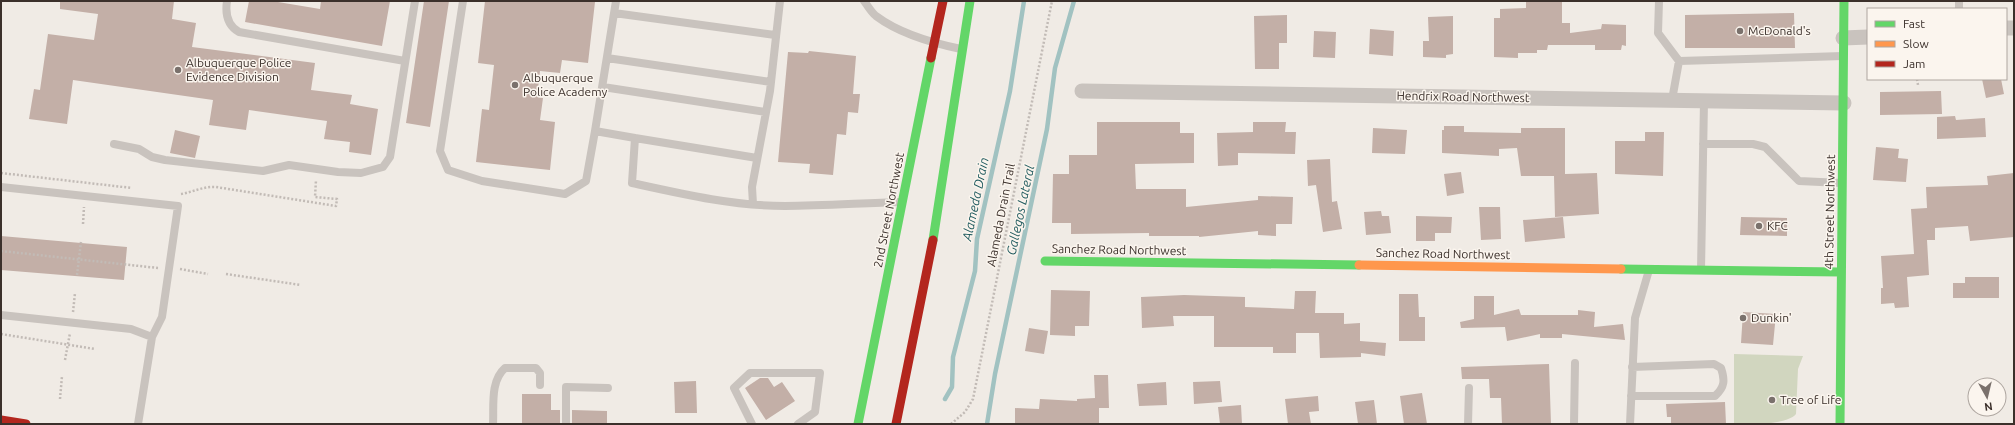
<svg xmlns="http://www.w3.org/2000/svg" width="2015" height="425" font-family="Ubuntu,sans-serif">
	<rect width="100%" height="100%" fill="#f0ebe5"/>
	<path fill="#d1d6bf" d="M1734,354L1803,356L1798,369L1796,414C1787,425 1751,424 1734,424Z"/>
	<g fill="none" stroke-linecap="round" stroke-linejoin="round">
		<path stroke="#a1c2c1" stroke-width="4.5" d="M945,399L952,387L953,357L975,271L977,239L1010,91L1024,1
			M987,424L995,374L1047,129L1055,68L1074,1"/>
	</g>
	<path fill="#c3afa7" d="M60,1H174L172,19L196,23L192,47L315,63L311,90L352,95L350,104L378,109L371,155L349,152L350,142L324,139L327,121L249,110L246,130L209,125L213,100L73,80L67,124L29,119L34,89L40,90L48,34L94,40L98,14L60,9Z
		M249,1H272L320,9L321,1H390L382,46L245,22Z
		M424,1H449L430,127L406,123Z
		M485,1L595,2L588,63L562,60L560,73L540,71L537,97L543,98L540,120L555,122L550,170L476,162L482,109L489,110L494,65L478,63Z
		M1526,1H1562V23H1570V33L1601,29L1602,24L1626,25V46L1622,45L1621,50H1595V45H1548L1547,50H1537V53H1518V58L1494,57V18H1500V9L1526,8Z
		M1794,13L1795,48H1685V15Z
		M1287,15V43H1279V69H1255L1254,16Z
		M1453,16V54L1446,55V58L1423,57V41H1429L1428,17Z
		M1370,29L1394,31L1393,56L1369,54Z
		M1314,31L1336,32L1335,58L1313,57Z
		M809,51L856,56L853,94H860L858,113L848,112L846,135L837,134L833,175L809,173L810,164L778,162L788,52L808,53Z
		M1982,79H2001L2004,94L1986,98Z
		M1941,91L1942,114L1880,115V92Z
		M1955,116L1956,120L1985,118L1986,137L1937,139V117Z
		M1097,122H1180V133H1194V163L1135,164L1136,189H1186V207L1258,200V196L1293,197L1292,224H1276V236L1258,235V231L1199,237V236H1149V233L1071,234V223H1052L1053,174H1069V155H1097Z
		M1253,122H1286L1285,132H1296L1295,154L1238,153V165L1218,166L1217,133L1253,132Z
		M1444,126H1464V132L1521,133V128H1565V174L1597,173L1599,214L1555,217L1554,176H1521L1517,148L1499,149V156L1442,153V130H1444Z
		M1373,128L1407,130L1405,154L1372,153Z
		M175,130L200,136L195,158L170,153Z
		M1645,132H1664L1663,176L1615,174V141H1645Z
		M1876,147L1899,149L1898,158L1908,159L1906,182L1873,180Z
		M1330,159L1332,202L1337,201L1342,229L1323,232L1316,185L1308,186L1307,160Z
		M1461,172L1464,193L1447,196L1444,174Z
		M2014,173V237L1970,241L1968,226L1935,228V240H1927L1929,275L1907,277L1909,307L1895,308L1894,303L1881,304V288H1883L1881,256L1914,254L1911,209L1927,208L1926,187L1988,185L1987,176Z
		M1479,207H1500L1501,239L1481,240Z
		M1381,211L1382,216H1389L1391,233L1366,235L1364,212Z
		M1416,216L1452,217L1451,233H1435V241H1416Z
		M1563,217L1565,238L1525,242L1523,220Z
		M1741,217L1787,218V236L1740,235Z
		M1,236L127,247L124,280L1,270Z
		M1965,277H1999V298H1953V283H1965Z
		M1051,290L1090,291L1089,326H1075V336L1050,335Z
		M1295,291H1316L1315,313H1344V324L1360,323V341L1386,343L1385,356L1361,353V357L1320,358L1319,333H1296V353H1273V347H1214V316H1173L1174,326L1142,328L1141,297L1184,295L1245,297V307L1294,309Z
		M1399,294H1418L1419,317H1425V341H1399Z
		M1474,296H1494V315L1519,309L1521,315H1578V310L1595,312L1594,327L1623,324L1625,340L1562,334V338H1540V334L1507,341L1505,327L1461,328L1460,322L1474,319Z
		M1743,312L1776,314L1773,345L1741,343Z
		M1029,328L1048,331L1044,354L1025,351Z
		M1549,364L1551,424H1502L1501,398H1490L1489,379H1462L1461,367Z
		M1094,375H1108L1109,408H1099V424H1015V408L1039,409L1040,399L1077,401V399L1095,398Z
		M760,378H768L774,387L782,382L795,401L766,420L745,388Z
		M696,381L697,413H675L674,382Z
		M1220,381L1222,402L1194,404L1193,382Z
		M1166,382L1167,405L1139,406L1137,384Z
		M1422,393L1427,424H1404L1400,396Z
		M522,394H551V410H560V424H522Z
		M1318,396L1319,411L1309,412L1311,424H1288L1285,399Z
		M1374,400L1377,424H1358L1355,402Z
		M1725,402L1726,424H1671V417H1667L1666,404Z
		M1241,405L1242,424H1220L1218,407Z
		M572,410L607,411V424H572Z"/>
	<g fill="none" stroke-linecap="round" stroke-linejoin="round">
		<path stroke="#c2bbb6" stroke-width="2.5" stroke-dasharray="2 2" stroke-linecap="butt" d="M1917,79L1918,85
			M1,173L132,188
			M181,194C193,192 204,186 216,187L336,206L337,199L315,197L316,180
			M83,224L84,207
			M1,251L158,268
			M180,269L208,274
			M226,274L301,285
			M77,275L81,242
			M73,312L75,293
			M1,334L95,349
			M65,360L70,333
			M60,399L62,376
			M951,424L965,412L973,399L1052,1"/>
		<path stroke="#c9c3be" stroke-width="8" d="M227,1C225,14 227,25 239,32L405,61
			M463,1L440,151L448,170L482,181L565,194L586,181L595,131L635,138L632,183C682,194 734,206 785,206C823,206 862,203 901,202
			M864,1C868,6 871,12 876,16C900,34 932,43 961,49
			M1659,1L1658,33L1679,61L1843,56
			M1959,9V1
			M614,13L775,35
			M607,58L771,82
			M603,87L766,112
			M1672,100L1679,61
			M595,131L616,1
			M635,138L757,158
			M114,144L139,149L152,157L165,160L263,171L289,165L338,172L361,173L383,167L390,157L415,1
			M1703,144H1753L1765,147L1799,181L1842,183
			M1,187L178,206L162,317L152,337L138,424
			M753,204L752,187L770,91L780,1
			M1701,270L1704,101
			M1,315L131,329L152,337
			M1631,396H1715C1725,387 1725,380 1721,368L1714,364L1632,367
			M493,424C494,406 490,381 505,368H536L540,373V385
			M566,424V387L608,388
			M752,424L734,388L750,373H820L815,412L798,424
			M1468,424L1469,388
			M1574,424L1575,363
			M1630,424L1635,318L1649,270"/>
		<path stroke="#c9c3be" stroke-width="15" d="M2006,28H2014
			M1843,38L1868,37
			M1082,91L1844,103"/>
		<path stroke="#63d668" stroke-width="9" d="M933,240L970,1
			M1045,261L1359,265
			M1621,269L1841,272
			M858,424L931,58
			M1840,424L1844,1"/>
		<path stroke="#ff974d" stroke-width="9" d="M1359,265L1621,269"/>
		<path stroke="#b3261e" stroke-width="9" d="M931,58L943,1
			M1,420L26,424
			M896,424L933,240"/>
	</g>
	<g fill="#7a716c" stroke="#fbf5ee" stroke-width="1.5">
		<circle cx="1740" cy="31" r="4"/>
		<circle cx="178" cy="70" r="4"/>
		<circle cx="515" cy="85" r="4"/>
		<circle cx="1759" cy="226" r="4"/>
		<circle cx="1743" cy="318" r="4"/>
		<circle cx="1772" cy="400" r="4"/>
	</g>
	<g text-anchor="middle" stroke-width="3" stroke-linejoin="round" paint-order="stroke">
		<g font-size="12" fill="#3b302b" stroke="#fbf5ee" text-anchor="start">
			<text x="1748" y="35">McDonald's</text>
			<text x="186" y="67">Albuquerque Police<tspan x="186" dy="14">Evidence Division</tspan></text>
			<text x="523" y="82">Albuquerque<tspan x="523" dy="14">Police Academy</tspan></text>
			<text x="1767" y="230">KFC</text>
			<text x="1751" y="322">Dunkin'</text>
			<text x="1780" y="404">Tree of Life</text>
		</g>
		<g font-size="12" fill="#3b302b" stroke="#fbf5ee">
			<text transform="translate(1463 97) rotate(1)" y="4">Hendrix Road Northwest</text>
			<text transform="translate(889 210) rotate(-79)" y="4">2nd Street Northwest</text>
			<text transform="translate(1830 212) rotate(-89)" y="4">4th Street Northwest</text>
			<text transform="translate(1001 215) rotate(-79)" y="4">Alameda Drain Trail</text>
			<text transform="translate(1119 250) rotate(1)" y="4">Sanchez Road Northwest</text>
			<text transform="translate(1443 254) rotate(1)" y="4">Sanchez Road Northwest</text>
		</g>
		<g font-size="13" font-style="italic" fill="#1f5a5e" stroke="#fbf5ee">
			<text transform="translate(975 199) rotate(-78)" y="5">Alameda Drain</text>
			<text transform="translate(1020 210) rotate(-78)" y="5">Gallegos Lateral</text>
		</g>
	</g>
	<rect width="2015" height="425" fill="none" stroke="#3b302b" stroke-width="4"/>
	<rect x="1867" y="8" width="140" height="72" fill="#fbf5ee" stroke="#aea6a0"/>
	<rect x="1875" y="21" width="20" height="6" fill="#63d668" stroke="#aea6a0"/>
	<text x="1903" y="28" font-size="12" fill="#3b302b">Fast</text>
	<rect x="1875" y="41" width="20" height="6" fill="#ff974d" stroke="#aea6a0"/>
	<text x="1903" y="48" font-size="12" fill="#3b302b">Slow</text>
	<rect x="1875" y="61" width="20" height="6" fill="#b3261e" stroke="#aea6a0"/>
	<text x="1903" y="68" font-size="12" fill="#3b302b">Jam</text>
	<g transform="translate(1987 397) rotate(172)"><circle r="19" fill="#fbf5ee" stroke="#aea6a0"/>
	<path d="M0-3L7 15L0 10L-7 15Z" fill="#7a716c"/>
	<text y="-6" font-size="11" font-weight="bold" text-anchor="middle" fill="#3b302b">N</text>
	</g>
</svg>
